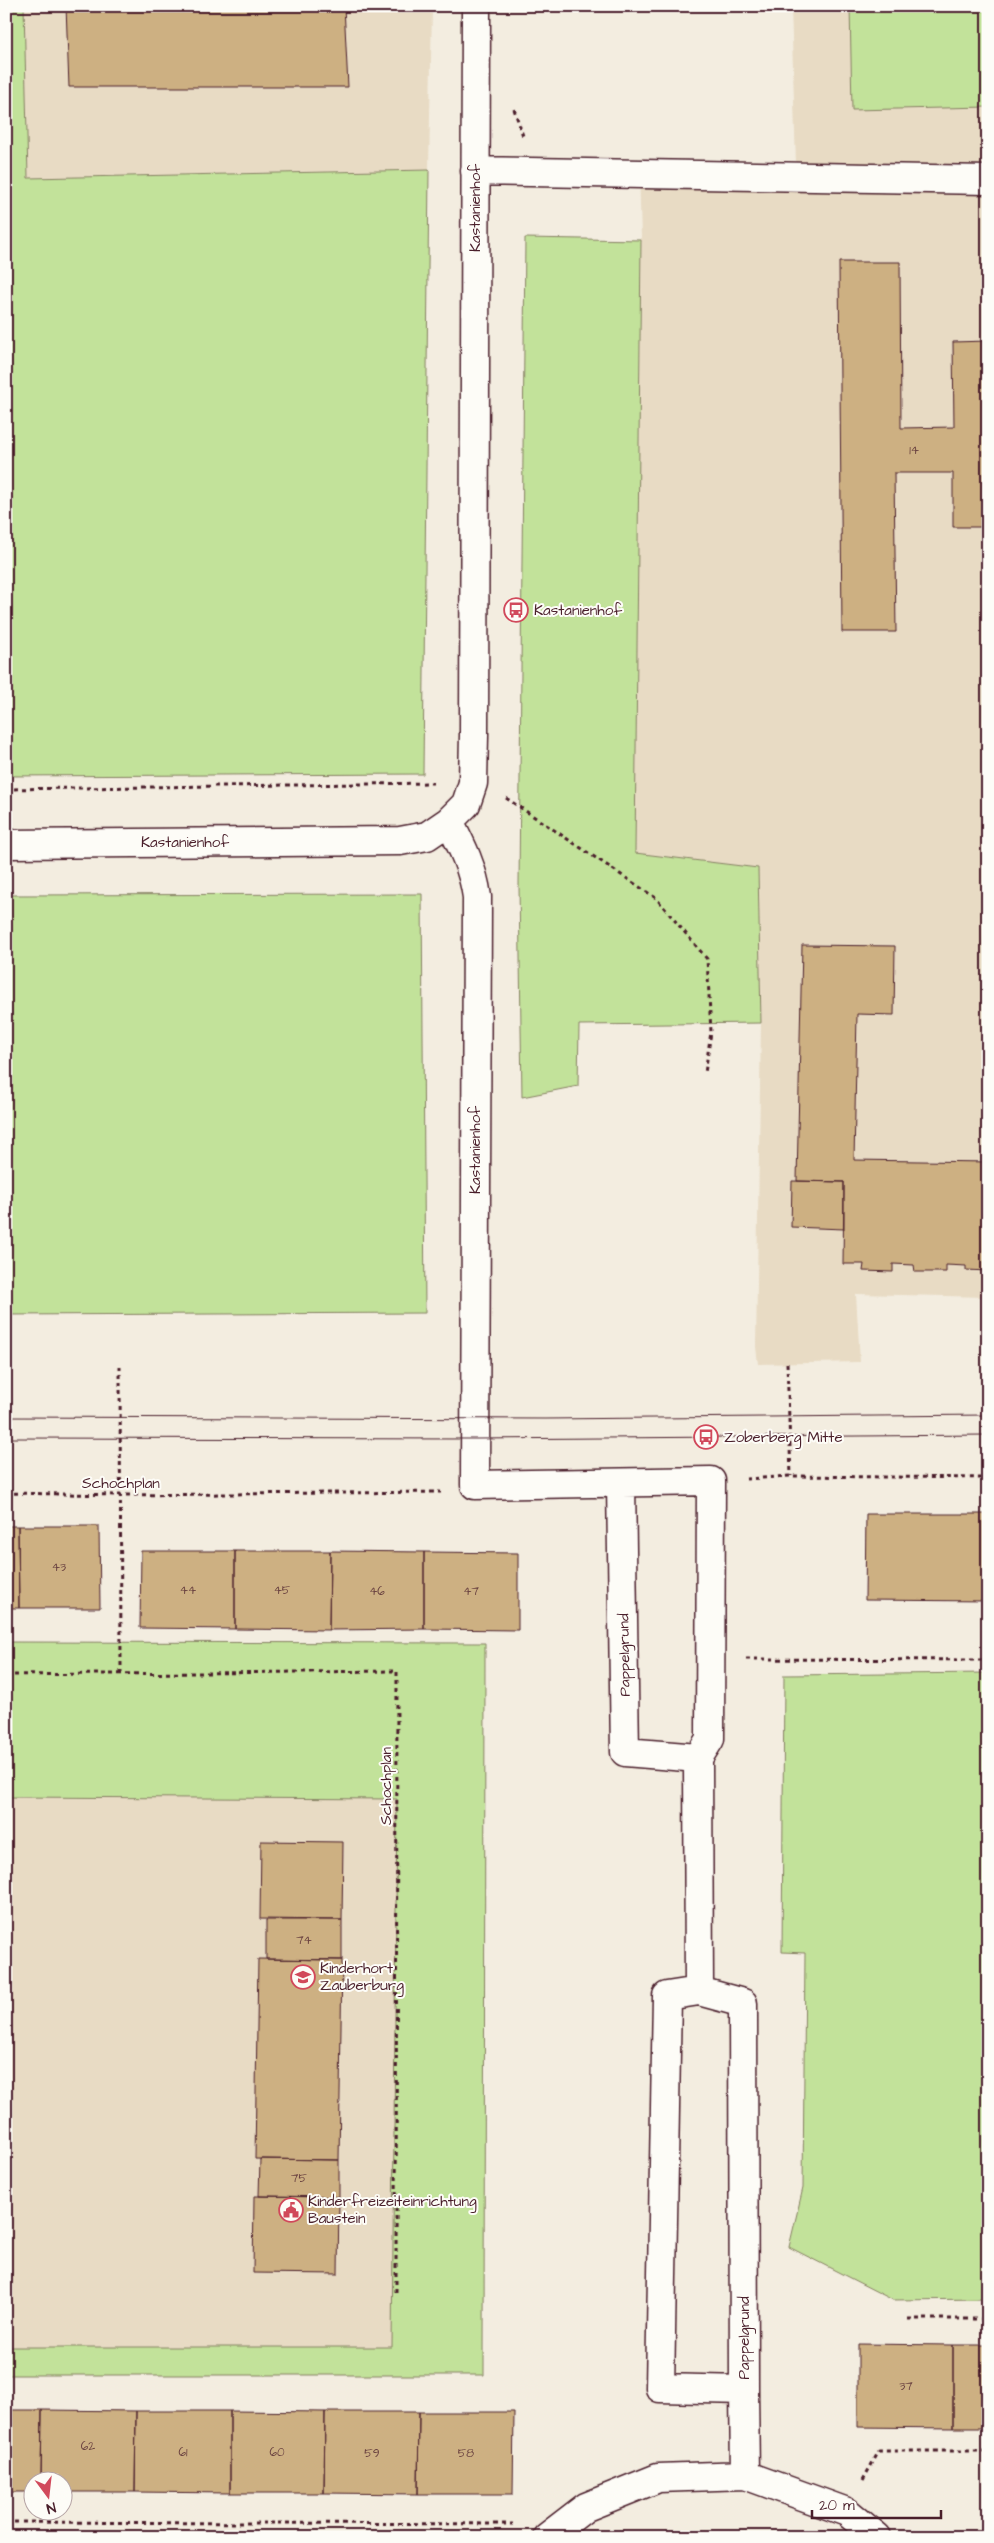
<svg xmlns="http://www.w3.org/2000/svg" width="994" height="2543" font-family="'Architects Daughter',sans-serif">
	<rect width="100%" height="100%" fill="#f3ede0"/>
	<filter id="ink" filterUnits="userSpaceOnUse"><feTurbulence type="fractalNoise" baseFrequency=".02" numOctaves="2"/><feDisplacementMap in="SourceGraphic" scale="10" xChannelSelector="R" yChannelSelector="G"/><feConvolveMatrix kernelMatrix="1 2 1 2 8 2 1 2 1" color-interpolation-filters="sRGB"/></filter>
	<g filter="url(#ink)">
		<path fill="#e8dbc4" d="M24,6H432L429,170L28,178Z
			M791,6H988V1297L856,1294L860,1362L758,1364L756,1347L761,1023L758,868L635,853L641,240L639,165H796Z
			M6,1797L397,1799L396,2292L392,2348L6,2347Z"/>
		<path fill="#c2e29a" stroke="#868062" d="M6,6H24L28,178L429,170L423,774L6,776Z
			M850,6H988V107L852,110Z
			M525,238L641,240L635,853L758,868L761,1023L579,1025L578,1086L522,1097L519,886Z
			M422,894L425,1313L6,1315V895Z
			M6,1642L485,1643L484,2375H6V2347H392L397,1799L6,1797Z
			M988,1673V2299L893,2300L789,2247L803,2188L805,1953L782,1952L784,1675Z"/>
		<path fill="#cdb082" stroke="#4a1f2b" d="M66,6H344L348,87H69Z
			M839,262H900L901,428L954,427L953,342L988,341V527H953V473H894L896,632H842Z
			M802,945L895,946L894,1015L857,1014L854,1160L988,1162V1271L966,1270V1266L946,1265V1272H915L914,1265L893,1264V1272L863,1271L864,1264H843L844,1182L797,1181Z
			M792,1181L844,1182V1229L791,1227Z
			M866,1514H988V1601L865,1600Z
			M6,1526H18L19,1608H6Z
			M18,1526H99L100,1608H19Z
			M141,1551H235V1629L140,1628Z
			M235,1551H330L329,1630L235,1629Z
			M330,1551L424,1552V1629L329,1630Z
			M424,1552L518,1553V1630L424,1629Z
			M261,1841L343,1842L342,1920L260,1919Z
			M266,1920H342V1960L266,1959Z
			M258,1959L342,1960L339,2160L255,2159Z
			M260,2159L339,2160V2197L259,2196Z
			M254,2196L339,2197L338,2274L253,2273Z
			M858,2344L953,2345V2428L858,2427Z
			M953,2345H988V2428H953Z
			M6,2410H42L41,2480H32V2492H6Z
			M42,2410L136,2411L135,2492H62V2480H41Z
			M136,2411H230V2493L135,2492Z
			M230,2411L325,2412L324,2493H230Z
			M325,2412H419L418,2494L324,2493Z
			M419,2412H514L513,2494H418Z"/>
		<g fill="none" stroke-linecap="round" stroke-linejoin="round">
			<g stroke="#4a1f2b" stroke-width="31">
				<path id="minor" d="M475,171L988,180
					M449,821C462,846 473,868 477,897L475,1485L711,1481L710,1739L698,1758L699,1991
					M6,844L400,841L427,836L449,821L466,804L473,783L474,735L476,6
					M621,1484L625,1752L698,1758
					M699,1991L743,2003L744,2390L660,2388L667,1996Z
					M744,2390L745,2475L847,2512L877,2537
					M547,2537L586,2507L658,2478L745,2475"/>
			</g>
			<path stroke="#4a1f2b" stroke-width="3" stroke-dasharray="4 4" stroke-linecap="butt" d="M514,109L523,136
				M6,789L433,783
				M506,798L656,898L707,959L711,1032L705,1073
				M787,1363L791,1476
				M120,1366L121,1673
				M746,1479L791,1476L988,1478
				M6,1493L121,1495L441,1492
				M746,1659L988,1660
				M6,1675L397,1671L396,2292
				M908,2319H988
				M863,2480L879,2451H988
				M6,2522L513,2524"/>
			<use href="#minor" stroke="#fdfcf7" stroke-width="28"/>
			<path stroke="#4a1f2b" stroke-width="1" d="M6,1417L545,1419L988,1415
				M6,1438L475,1439L988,1435"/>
		</g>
	</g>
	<defs>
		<g id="bus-ring" transform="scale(1.25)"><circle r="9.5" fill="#fdfcf7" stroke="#d1495b" stroke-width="1.5"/><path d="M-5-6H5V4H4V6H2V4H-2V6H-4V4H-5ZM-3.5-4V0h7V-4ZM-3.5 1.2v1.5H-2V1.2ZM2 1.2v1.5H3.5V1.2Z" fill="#d1495b"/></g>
		<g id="school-ring" transform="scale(1.25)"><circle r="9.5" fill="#fdfcf7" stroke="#d1495b" stroke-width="1.5"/><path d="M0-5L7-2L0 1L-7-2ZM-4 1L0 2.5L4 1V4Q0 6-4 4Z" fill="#d1495b"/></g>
		<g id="civic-ring" transform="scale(1.25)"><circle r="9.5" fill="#fdfcf7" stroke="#d1495b" stroke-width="1.5"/><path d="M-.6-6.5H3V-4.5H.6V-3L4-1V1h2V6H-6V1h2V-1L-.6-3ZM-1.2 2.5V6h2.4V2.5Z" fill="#d1495b"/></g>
	</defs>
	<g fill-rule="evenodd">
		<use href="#bus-ring" x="516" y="610"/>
		<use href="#bus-ring" x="706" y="1437"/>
		<use href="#school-ring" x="303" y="1977"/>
		<use href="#civic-ring" x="291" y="2210"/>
	</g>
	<g text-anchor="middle" stroke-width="4" stroke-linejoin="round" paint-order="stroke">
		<g font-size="12" fill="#6b4341">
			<text x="914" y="454">14</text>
			<text x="59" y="1571">43</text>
			<text x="188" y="1594">44</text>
			<text x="282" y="1594">45</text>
			<text x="377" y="1595">46</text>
			<text x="471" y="1595">47</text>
			<text x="304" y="1944">74</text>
			<text x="299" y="2182">75</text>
			<text x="906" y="2390">37</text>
			<text x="88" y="2450">62</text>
			<text x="183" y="2456">61</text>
			<text x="277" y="2456">60</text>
			<text x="372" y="2457">59</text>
			<text x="466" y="2457">58</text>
		</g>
		<g font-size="15" fill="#4a1f2b" stroke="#fdfcf7">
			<text transform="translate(475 208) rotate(-90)" y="5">Kastanienhof</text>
			<text x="185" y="847">Kastanienhof</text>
			<text transform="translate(475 1150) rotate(-90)" y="5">Kastanienhof</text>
			<text x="121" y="1488">Schochplan</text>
			<text transform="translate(624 1655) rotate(-91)" y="5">Pappelgrund</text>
			<text transform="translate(386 1786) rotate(-90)" y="5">Schochplan</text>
			<text transform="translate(744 2338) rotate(-90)" y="5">Pappelgrund</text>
		</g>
		<g font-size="15" fill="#4a1f2b" stroke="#fdfcf7" text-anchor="start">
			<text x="534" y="615">Kastanienhof</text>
			<text x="724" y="1442">Zoberberg Mitte</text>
			<text x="320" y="1973">Kinderhort<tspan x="320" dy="17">Zauberburg</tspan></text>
			<text x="308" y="2206">Kinderfreizeiteinrichtung<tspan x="308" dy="17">Baustein</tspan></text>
		</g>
	</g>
	<rect width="994" height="2543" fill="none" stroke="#fdfcf7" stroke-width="25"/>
	<rect x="12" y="12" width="969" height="2518" fill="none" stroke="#4a1f2b" stroke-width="2" filter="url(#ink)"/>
	<g transform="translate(48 2496) rotate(165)"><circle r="24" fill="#fdfcf7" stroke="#b5a4a5"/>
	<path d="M0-4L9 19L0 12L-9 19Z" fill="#d1495b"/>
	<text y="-8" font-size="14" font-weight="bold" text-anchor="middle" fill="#4a1f2b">N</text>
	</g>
	<path d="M812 2510v8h129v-8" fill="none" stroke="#4a1f2b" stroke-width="2.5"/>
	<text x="819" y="2510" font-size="15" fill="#4a1f2b" stroke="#fdfcf7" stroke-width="4" paint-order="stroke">20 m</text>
</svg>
